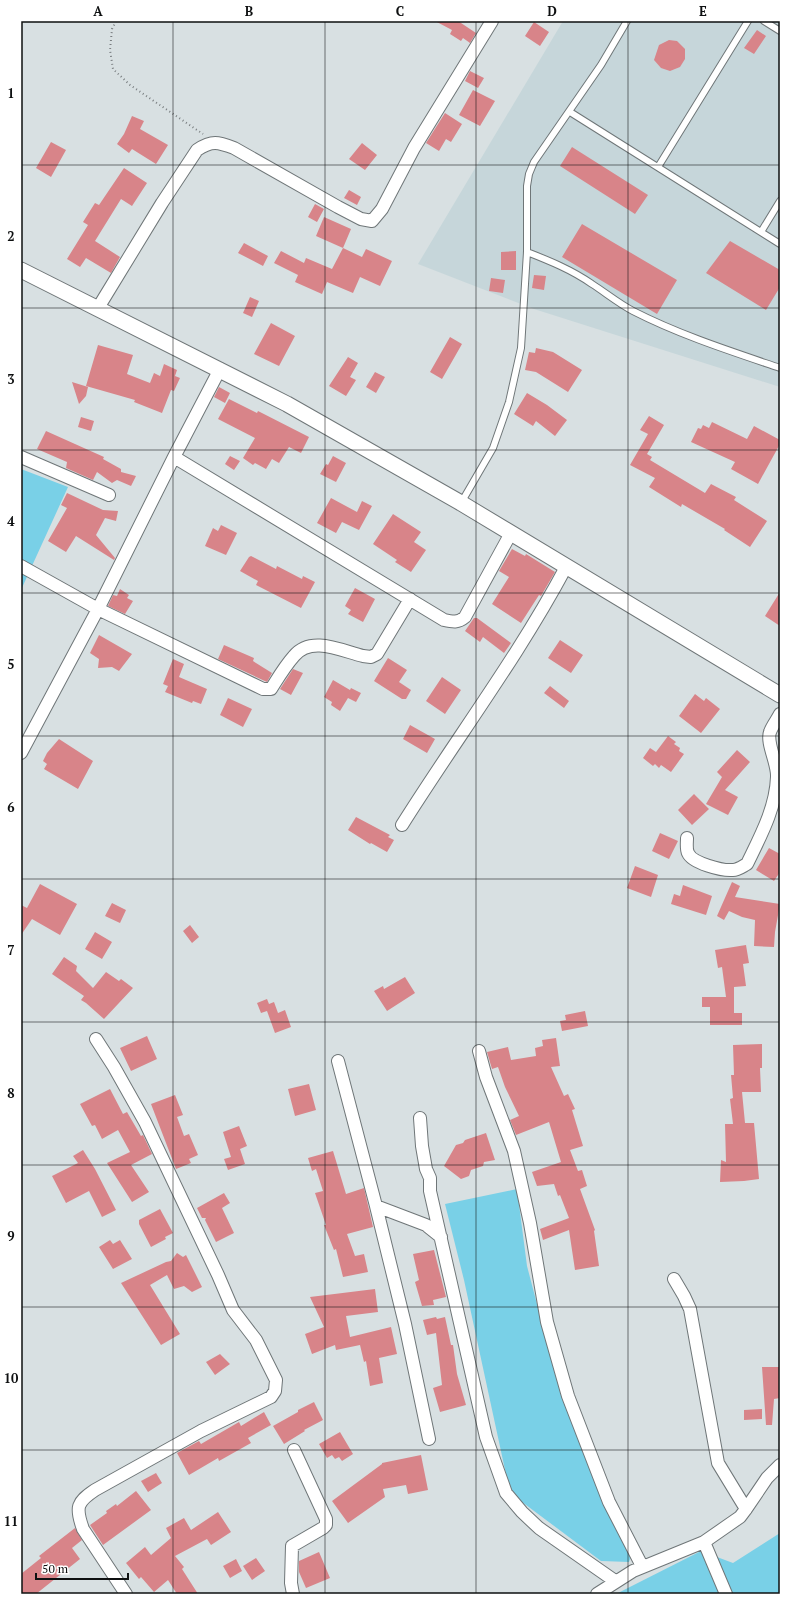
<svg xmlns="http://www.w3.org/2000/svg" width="801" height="1615" font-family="'PT Serif',serif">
	<rect width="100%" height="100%" fill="#d8e0e2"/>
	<path fill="#c6d6da" d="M563,21H780V387L534,309L418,264Z"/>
	<path fill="#79d0e7" d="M21,469L68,487L21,590Z
		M517,1189L527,1266L543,1327L631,1556L629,1562L601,1561L514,1496L507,1479L464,1280L445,1204Z
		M780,1533V1594H616L701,1551L733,1563Z"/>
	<path fill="#d88489" d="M435,21H458L476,33L470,43L463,38L461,41L450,34L452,30Z
		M534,22L549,32L540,46L525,36Z
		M757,30L766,36L754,54L744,48Z
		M669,40L677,41L685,49V59L680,67L670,71L661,68L654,60L659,45Z
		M470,71L484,78L478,88L465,81Z
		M473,90L495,101L480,126L459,115Z
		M445,113L462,124L451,142L446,139L439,151L426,143Z
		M132,116L144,121L140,129L168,145L156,164L132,149L129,153L117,144L124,134Z
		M51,142L66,150L51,177L36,168Z
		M362,143L377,155L365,170L349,159Z
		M572,147L648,195L635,214L560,166Z
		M124,168L147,183L132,206L121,199L95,241L120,257L111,273L86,258L80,267L67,259L88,225L83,222L95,203L99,205Z
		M349,190L361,197L357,205L344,198Z
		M315,204L324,209L317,222L308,217Z
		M324,217L351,229L343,248L316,236Z
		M582,224L677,280L657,314L562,257Z
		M730,241L780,270V287L766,310L706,273Z
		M244,243L268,256L263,266L238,253Z
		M343,248L362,257L366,249L392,261L380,286L360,277L353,293L327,282L322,294L295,282L298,275L274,263L281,251L304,263L306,258L332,269Z
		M516,251V270H501V252Z
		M534,275L546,276L544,290L532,288Z
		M491,278L505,280L503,293L489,291Z
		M250,297L259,301L252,317L243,313Z
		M271,323L295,336L279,366L254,354Z
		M450,337L462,344L442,379L430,372Z
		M98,345L133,355L127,374L150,383L154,373L160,376L164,364L177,370L175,376L180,378L174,391L171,390L162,413L134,402L135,400L86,386Z
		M536,348L553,352L582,370L568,392L536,372L525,370L529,352L535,353Z
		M348,357L358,363L350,377L356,380L346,396L329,386Z
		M375,372L385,377L376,393L366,387Z
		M72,382L88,387L86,396L79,404Z
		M219,387L230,393L225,403L214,397Z
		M527,393L547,405L567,420L555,436L536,421L533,426L514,414Z
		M229,399L257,413L258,411L309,437L301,453L289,447L279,463L272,459L266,469L255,463L253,465L243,458L255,438L218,419Z
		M649,416L664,425L647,454L652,457L650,460L705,493L711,484L736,497L734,500L767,521L750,547L724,530L725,529L682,504L681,507L649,487L655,478L630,465L648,434L640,430Z
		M81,417L94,421L91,431L78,427Z
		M712,422L747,439L754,426L780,440V444L758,484L731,469L735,462L691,442L698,428L701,429L703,425L709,428Z
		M46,431L104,457L103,459L121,469V472L136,476L131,486L117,480L112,483L97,472L93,480L66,468L67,462L37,449Z
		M230,456L240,461L234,470L225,464Z
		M333,456L346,463L336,482L320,474L326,464L328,465Z
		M67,493L103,510L118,511L116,521L105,518L96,535L115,558L114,560L76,536L66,552L48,541L67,508L61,505Z
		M331,498L357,512L362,501L372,506L359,530L342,522L336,533L317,523Z
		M393,514L421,532L414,542L426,550L411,572L395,562L397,560L373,544Z
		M221,525L237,533L226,555L205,546L213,528L218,531Z
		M512,549L525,556L526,554L555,572L541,596L539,595L521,623L492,604L509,577L499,571Z
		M251,556L276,569L277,566L302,579L303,576L315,582L301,608L256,585L258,581L240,571L249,557Z
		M355,588L375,599L363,622L348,614L351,610L345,606Z
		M120,589L129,595L127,598L133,601L125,614L108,606L113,595L117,596Z
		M780,592V626L765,616Z
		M474,618H477L511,643L504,653L483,637L480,642L465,631Z
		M99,635L132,654L119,671L112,667L98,668L99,659L90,653Z
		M560,640L583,655L571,673L548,658Z
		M224,645L254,658L253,661L272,673L267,682L218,659Z
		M388,658L407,670L399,682L411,690L406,699H402L374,681Z
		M173,659L184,664L179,677L207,689L201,704L193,701L192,703L165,692L168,686L163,684Z
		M293,669L303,673L291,695L280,689Z
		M442,677L461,690L445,714L426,701Z
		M333,680L350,690L351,688L361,693L356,702L348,698L340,711L331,705L332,702L324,697Z
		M550,686L569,701L564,708L544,693Z
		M695,694L704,701L706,698L720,709L701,733L679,716Z
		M228,698L252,709L243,727L220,715Z
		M410,725L435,739L427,753L403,739Z
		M668,736L676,742L674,744L680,748L679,751L684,754L671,772L661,765L659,768L655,764L653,766L643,758L650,748L656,752Z
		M59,739L93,761L78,789L44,769L47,764L43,761L47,753Z
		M737,750L750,762L725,790L738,797L728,815L706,804L722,777L717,772Z
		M694,794L709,809L692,825L678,810Z
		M356,817L390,835L388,837L394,840L387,852L371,843L370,844L348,830Z
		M660,833L678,841L669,859L652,851Z
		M769,848L780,854V872L774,881L756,870Z
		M635,866L658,875L651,897L627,888Z
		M732,882L740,886L735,897L780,904L775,932L774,947L754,946L755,920L742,917L729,911L724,920L717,916Z
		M40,884L77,904L60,935L32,919L21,935V905L27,908Z
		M683,885L712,896L706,915L671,904L674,894L680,896Z
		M112,903L126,910L120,923L105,916Z
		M190,925L199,937L192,943L183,931Z
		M95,932L112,942L102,959L85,949Z
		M746,945L749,963L743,964L746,986L734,987V1013H742V1025H710V1007H702V997H726L722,967L718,968L715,950Z
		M64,957L77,966L76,971L93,988L106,972L119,981L121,979L133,988L104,1019L86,1003L81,1000L84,996L52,974Z
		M405,977L415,993L387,1011L374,991L383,986L384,989Z
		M267,999L269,1004L274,1002L278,1013L285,1010L291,1027L275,1033L267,1011L261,1013L257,1003Z
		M585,1011L588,1026L562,1031L560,1021L566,1020L565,1015Z
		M147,1036L157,1059L131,1071L120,1048Z
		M556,1038L560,1066L551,1067L564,1096L568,1094L575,1109L572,1110L583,1146L570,1150L578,1171L582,1170L587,1186L580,1189L595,1230L594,1231L599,1266L575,1270L569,1230L543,1240L540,1229L569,1218L560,1195L558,1196L554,1184L537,1186L532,1172L561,1162L549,1122L516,1135L510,1120L519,1116L505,1087L498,1067L492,1069L487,1052L508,1047L511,1060L536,1056L535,1048L543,1046L542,1040Z
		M762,1044V1068H760L761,1092H742L745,1123H754L759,1179L744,1181L720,1182L721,1160L726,1162L725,1124H733L730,1099L733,1098L731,1075H734L733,1045Z
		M309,1084L316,1110L295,1116L288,1089Z
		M110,1089L123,1114L127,1112L141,1136L143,1135L152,1154L131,1165L149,1192L132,1202L107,1163L130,1152L118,1130L102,1139L95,1125L92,1126L80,1104Z
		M175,1095L183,1115L177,1117L184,1136L189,1134L198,1155L189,1159L191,1163L176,1169L151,1104Z
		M239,1126L247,1146L240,1149L245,1164L228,1170L224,1159L231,1157L223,1132Z
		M486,1133L495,1160L484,1162L483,1166L471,1170L469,1176L461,1179L444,1166L456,1145L463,1143L465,1140Z
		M83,1150L95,1169L116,1210L102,1217L89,1191L66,1203L52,1176L78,1163L73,1156Z
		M333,1151L346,1194L364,1188L373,1227L347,1234L355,1256L364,1254L368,1272L343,1277L336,1249L334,1250L324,1225H326L315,1193L323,1191L316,1169L312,1171L308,1158Z
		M224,1193L230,1203L222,1208L234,1233L216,1242L205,1220L206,1218H202L197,1208Z
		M160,1209L173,1233L165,1237L166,1239L151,1247L139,1224V1220Z
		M110,1240L113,1244L120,1240L132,1259L113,1269L99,1247Z
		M434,1250L446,1297L433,1300L434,1305L422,1306L415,1282L419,1280L413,1254Z
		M177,1253L183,1257L186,1255L202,1287L192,1292L184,1286L174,1289L167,1275L150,1285L180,1334L161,1345L121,1283L166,1262L171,1261Z
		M375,1289L378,1312L346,1316L350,1337L391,1327L397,1354L379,1358L383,1383L370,1386L366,1361L364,1362L360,1345L336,1350L335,1345L312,1354L305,1334L324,1327L310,1297Z
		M436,1317L437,1319L445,1317L451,1345H453L457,1374L466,1405L440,1412L433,1388L442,1385L436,1333L427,1335L423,1320Z
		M220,1354L230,1364L215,1375L206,1362Z
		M762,1367H780V1398L774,1399L772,1425H766Z
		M314,1402L323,1420L304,1430L305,1431L284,1444L273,1426L298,1412V1410Z
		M762,1409V1419L744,1420V1410Z
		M264,1412L271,1425L248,1438L251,1443L219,1461L218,1458L189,1475L177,1453L199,1441L201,1444L239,1422L241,1426Z
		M340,1432L353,1454L342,1461L339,1457L335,1459L332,1455L327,1458L319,1444Z
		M421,1455L428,1490L408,1494L406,1485L383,1489L385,1497L348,1523L332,1501L382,1464V1463Z
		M156,1473L162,1483L148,1492L141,1481Z
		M136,1491L151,1510L103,1545L90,1525L107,1513L106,1511L116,1504L117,1506Z
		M218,1512L231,1532L211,1545L207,1539L175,1556L184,1567L182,1569L198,1594H177L168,1580L154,1592L141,1577L139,1579L126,1563L145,1547L151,1555L171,1538L166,1528L184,1518L191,1530Z
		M75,1528L82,1540L72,1548L80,1559L36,1594H21V1574L41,1558L39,1556Z
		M319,1552L330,1578L306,1588L299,1572V1561Z
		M256,1558L265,1571L252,1580L243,1566Z
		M236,1559L242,1571L230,1578L223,1566Z"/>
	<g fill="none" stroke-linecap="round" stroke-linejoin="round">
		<g stroke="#6f7678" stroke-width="8">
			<path id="service" d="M764,21L780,31
				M570,112L780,244
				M658,167L748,21
				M761,232L780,201
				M527,252C550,261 572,270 592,284C606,293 618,303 633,311C680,335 730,351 780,368
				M461,503L493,448L509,402L521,348L527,252V186L529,174L534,162L601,65L627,21"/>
		</g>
		<g stroke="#6f7678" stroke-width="14">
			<path id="minor" d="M98,308L162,203L197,150C212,140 218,142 234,148L338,207L361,219L372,221L382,209L414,148L492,21
				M21,457L109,495
				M174,457L444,620C453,622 458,623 465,617L511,533
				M21,566L98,609L174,457L220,369
				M21,753L98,609L263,689H271C278,678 285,666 294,656C311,635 342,651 363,656L371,657L377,654L410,599
				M402,825C456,739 518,657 566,567
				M687,838C687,843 686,849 688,853C692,863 722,871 733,870C738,870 743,866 747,864C760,837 776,808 777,777C778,764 766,743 770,732C772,726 777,720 780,714
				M96,1039L114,1067L145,1122L218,1275L233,1310L256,1340L276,1380L275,1391L271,1397L201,1431L95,1490C77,1502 75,1507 83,1529L126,1594
				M479,1051L486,1077L514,1151L530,1223L547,1322L568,1396L609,1502L642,1566
				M338,1061L376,1206
				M420,1118L422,1146L426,1169L430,1178V1191L486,1437L506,1493L522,1512L539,1528L615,1581
				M674,1279L684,1296L690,1309L718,1463L746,1509
				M429,1439L405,1324L376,1206L426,1225L441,1237
				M704,1542L726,1594
				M293,1594L291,1583L292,1546L323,1528L326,1525V1519L294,1450
				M597,1594L633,1571L704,1542L727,1526L740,1517L746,1509L767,1478L780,1465"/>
		</g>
		<g stroke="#6f7678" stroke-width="17">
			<path id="tertiary" d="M21,270L287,404L461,503L780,695"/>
		</g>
		<path stroke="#797e80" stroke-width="2" stroke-dasharray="1 3" stroke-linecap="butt" d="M116,21L112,29L110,50L113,69L130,85L203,134"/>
		<use href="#service" stroke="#fff" stroke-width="6"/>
		<use href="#minor" stroke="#fff" stroke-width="12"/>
		<use href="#tertiary" stroke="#fff" stroke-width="15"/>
	</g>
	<path fill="none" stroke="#0e1011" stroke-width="1" stroke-opacity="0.55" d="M173,21V1594M325,21V1594M476,21V1594M628,21V1594M21,165H780M21,308H780M21,450H780M21,593H780M21,736H780M21,879H780M21,1022H780M21,1165H780M21,1307H780M21,1450H780"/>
	<rect width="801" height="1615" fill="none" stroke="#ffffff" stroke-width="44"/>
	<path d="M36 1573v6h92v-6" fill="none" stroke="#0e1011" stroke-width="2"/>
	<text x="42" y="1573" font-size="12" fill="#0e1011" stroke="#ffffff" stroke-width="3" paint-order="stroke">50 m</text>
	<rect x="22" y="22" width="757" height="1571" fill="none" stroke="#0e1011" stroke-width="1.5"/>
	<g font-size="13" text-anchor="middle" font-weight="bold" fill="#0e1011">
		<text x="98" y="16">A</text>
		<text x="249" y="16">B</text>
		<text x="400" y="16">C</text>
		<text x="552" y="16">D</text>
		<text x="703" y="16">E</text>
		<text x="11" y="98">1</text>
		<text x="11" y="241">2</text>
		<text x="11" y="384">3</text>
		<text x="11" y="526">4</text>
		<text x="11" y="669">5</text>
		<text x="11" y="812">6</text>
		<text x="11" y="955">7</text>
		<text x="11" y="1098">8</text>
		<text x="11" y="1241">9</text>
		<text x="11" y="1383">10</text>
		<text x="11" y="1526">11</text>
	</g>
</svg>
